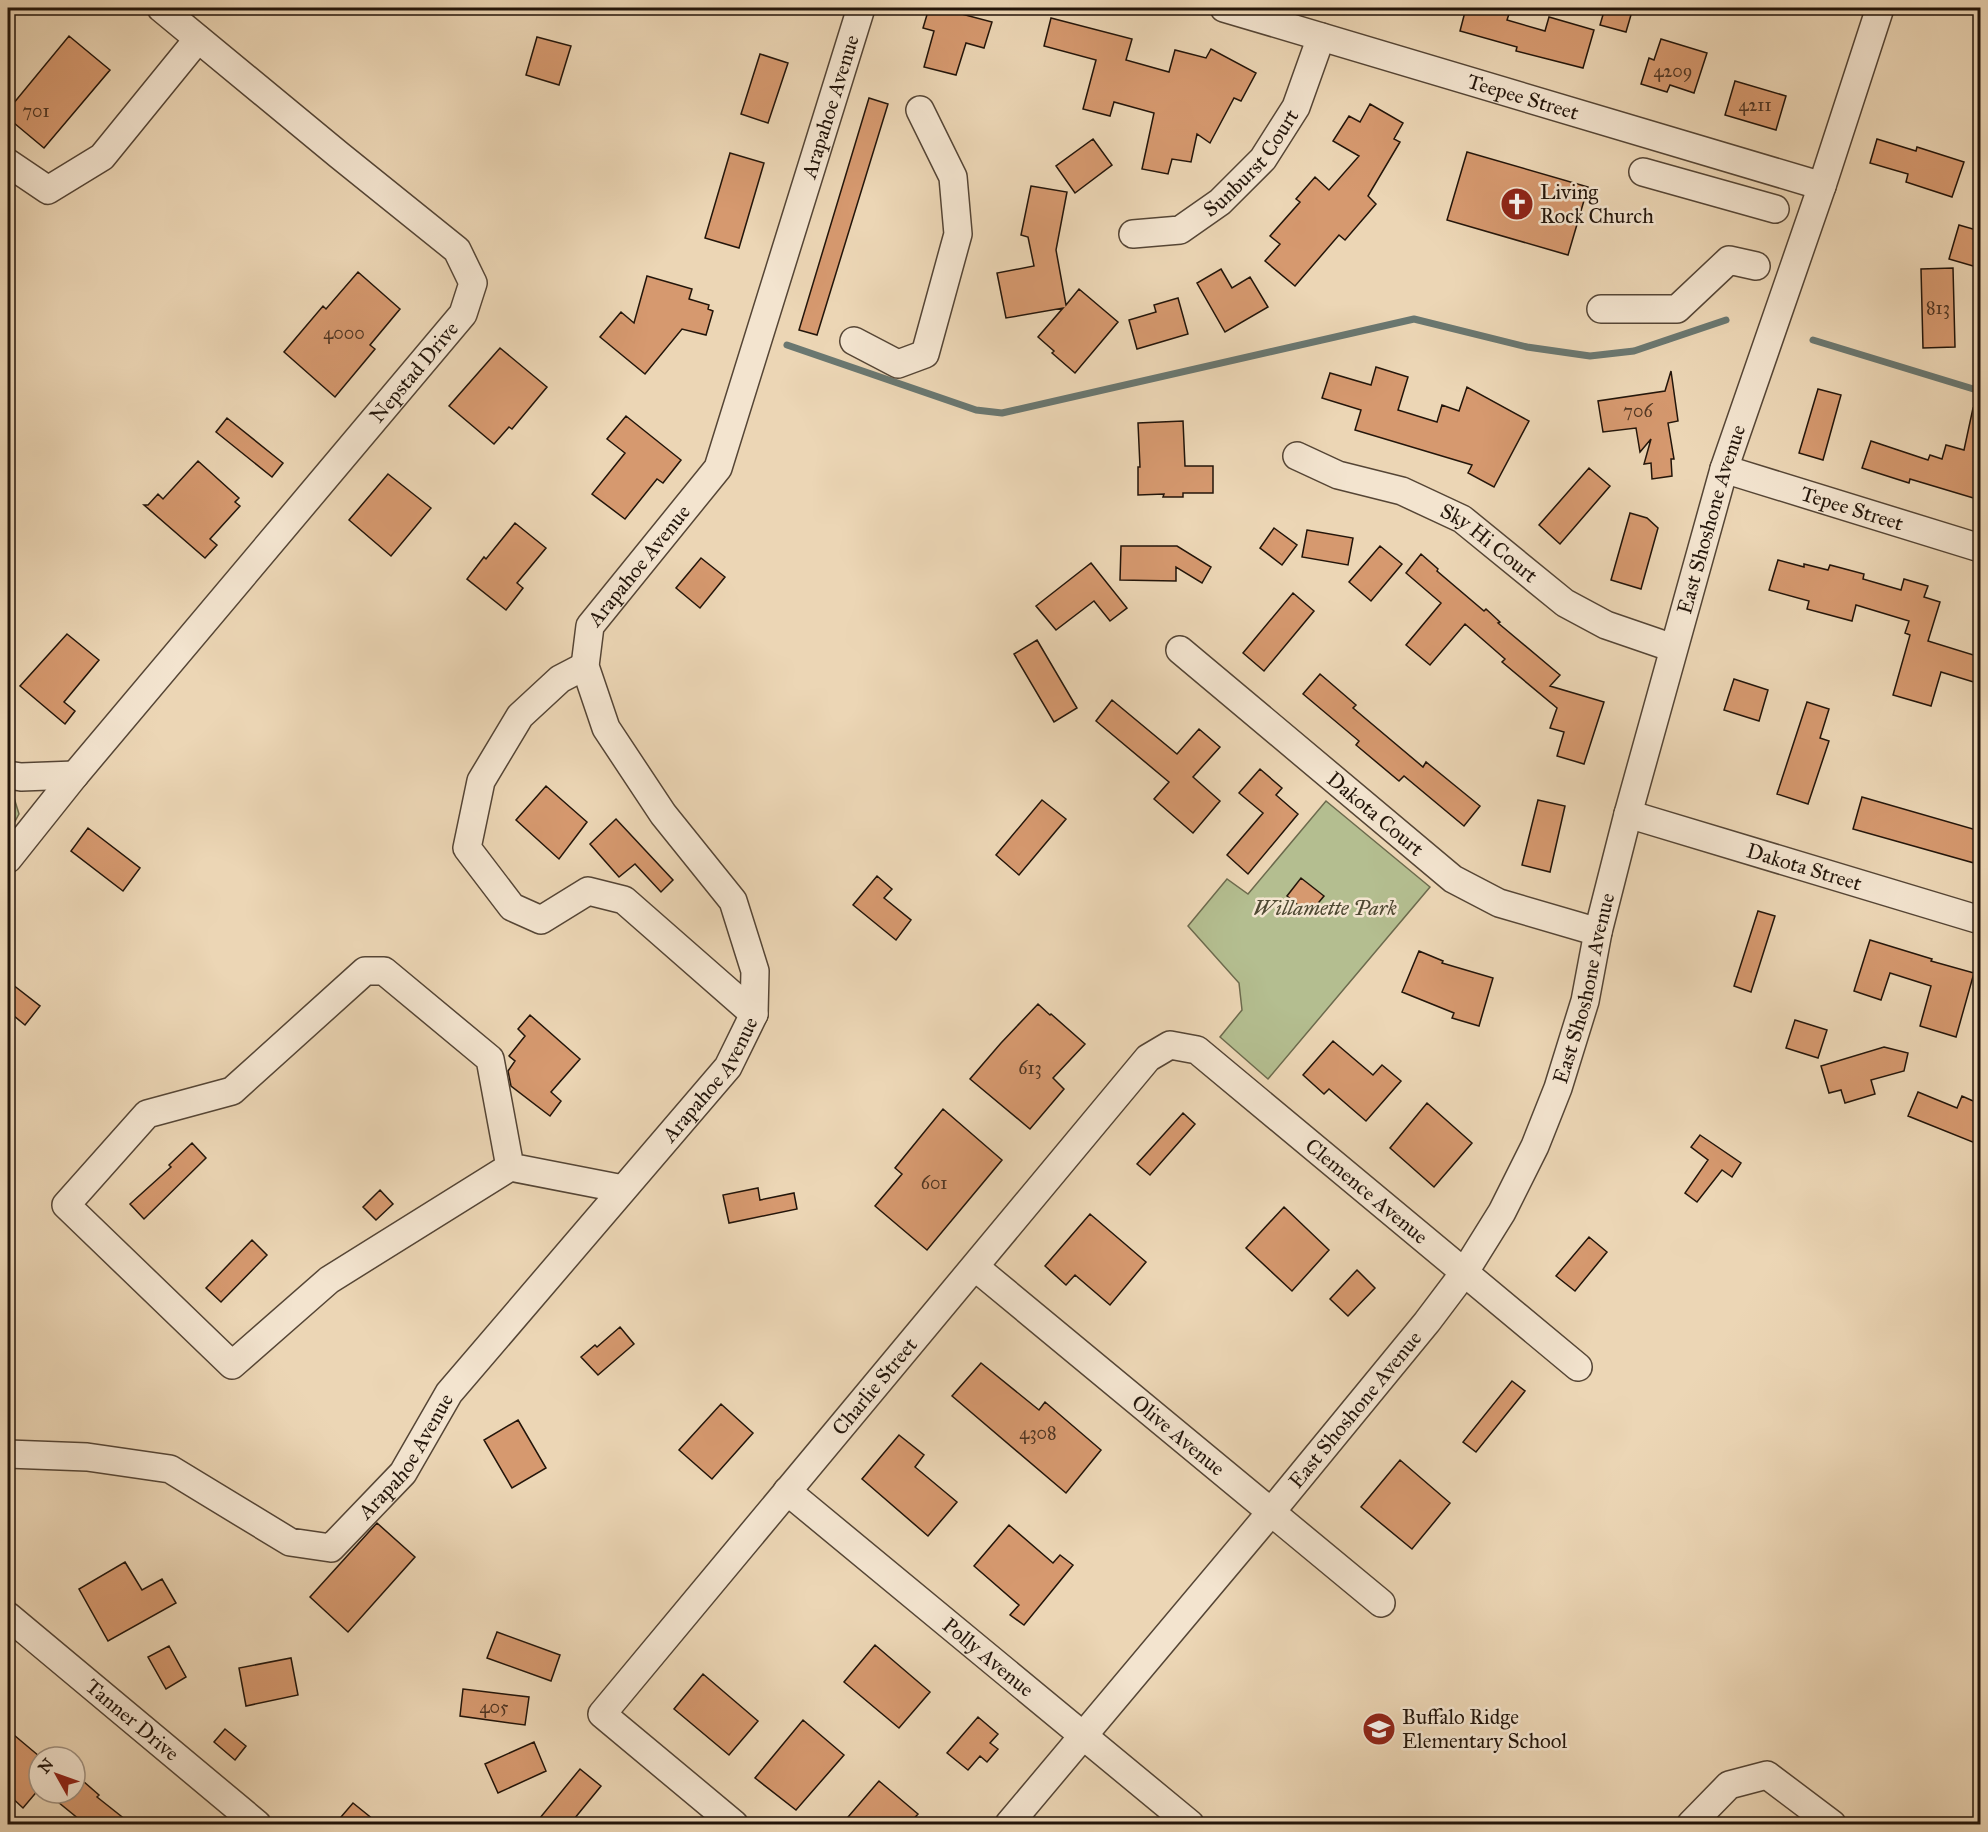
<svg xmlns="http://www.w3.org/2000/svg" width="1988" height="1832" font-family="'IM FELL Great Primer',serif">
	<rect width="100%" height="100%" fill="#ecd6b5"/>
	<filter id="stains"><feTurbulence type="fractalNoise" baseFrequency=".00333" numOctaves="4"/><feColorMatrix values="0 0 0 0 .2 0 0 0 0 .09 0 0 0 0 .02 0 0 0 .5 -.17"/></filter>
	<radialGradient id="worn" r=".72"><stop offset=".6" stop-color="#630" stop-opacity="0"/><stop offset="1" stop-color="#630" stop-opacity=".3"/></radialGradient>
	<path fill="#b4be90" stroke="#6c6a4d" stroke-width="1.5" d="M8,787L11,788L19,814L8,834Z
		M1326,801L1430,887L1268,1079L1220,1037L1242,1010L1239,983L1188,926L1227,879L1248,894Z"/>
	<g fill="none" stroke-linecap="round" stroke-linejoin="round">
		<path stroke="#6a7770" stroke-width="7" d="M1813,340L1980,391
			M787,345L976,410L1002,413L1414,319L1527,347L1590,356L1634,351L1726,320"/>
	</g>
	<path fill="#d6996f" stroke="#23150a" stroke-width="1.5" d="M929,8H939L992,22L984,48L966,43L956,75L924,67L934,31L923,28Z
		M1466,8H1511L1507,20L1545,31L1549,17L1594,30L1583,68L1516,51L1517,47L1460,31Z
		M1605,8H1633L1626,32L1600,25Z
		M1051,18L1132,39L1126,60L1169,72L1175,50L1206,58L1211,49L1256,73L1241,101L1234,98L1210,143L1197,134L1191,162L1172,159L1168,174L1142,169L1154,113L1114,102L1110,116L1083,109L1096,60L1044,46Z
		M69,36L110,70L44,148L8,118V110Z
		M537,37L571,46L559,85L526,75Z
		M1661,39L1707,53L1694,93L1670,85L1667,92L1641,84L1649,58L1654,60Z
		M760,54L788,63L768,123L741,114Z
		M1735,81L1786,96L1776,130L1725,115Z
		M869,98L888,104L817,335L799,330Z
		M1370,104L1403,123L1394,139L1400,142L1368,196L1376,204L1345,240L1339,235L1295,286L1265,261L1280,244L1270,236L1300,202L1296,199L1315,177L1329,190L1359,156L1333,141L1349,116L1360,122Z
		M1093,139L1112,165L1075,193L1056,166Z
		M1877,139L1916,151L1917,147L1964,162L1952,197L1906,182L1908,174L1870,163Z
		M1467,152L1588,187L1568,255L1447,220Z
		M730,153L764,163L739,248L705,238Z
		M1031,186L1067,192L1056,250L1066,305L1079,289L1118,322L1075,373L1052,353L1054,351L1038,337L1063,308L1006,318L997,273L1034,266L1028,237L1021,235Z
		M1959,225L1980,231V268L1949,259Z
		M1953,268L1955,347L1923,348L1921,269Z
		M1221,269L1232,288L1250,277L1268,307L1225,332L1197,283Z
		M358,272L400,309L370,345L375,349L335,397L284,352L323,306L326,309Z
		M647,276L692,289L689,299L709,305L708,309L713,311L706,335L682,329L645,374L600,337L621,312L634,323Z
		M1178,298L1188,334L1137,349L1129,320L1156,312L1154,305Z
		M500,348L547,387L512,429L509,427L494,444L449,406Z
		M1376,367L1408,377L1398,410L1437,422L1442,405L1459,411L1467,387L1529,421L1494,487L1468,473L1472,465L1355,430L1361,410L1322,398L1330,373L1371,385Z
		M1671,371L1678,421L1668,423L1674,459H1671L1672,476L1652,479L1651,463L1644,464L1651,439L1640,452L1636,428L1603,432L1598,401L1665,391Z
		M1818,389L1841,395L1823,460L1799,453Z
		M1973,408L1980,409V500L1910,479L1909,483L1862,468L1871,441L1928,460L1930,455L1942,459L1946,445L1964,450Z
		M626,416L681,460L663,483L657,479L625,519L592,494L625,453L607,439Z
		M227,418L283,463L272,477L216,432Z
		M1183,421L1185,466H1213V493H1183V497H1163L1164,494L1138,495V467H1140L1138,423Z
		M198,461L239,498L235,502L240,506L210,539L217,545L205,558L144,505H148L158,494L163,499Z
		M1589,468L1610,486L1560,544L1539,525Z
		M388,474L431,508L391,556L349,520Z
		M1630,513L1647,518L1658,528L1641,589L1611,580Z
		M515,523L546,548L517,583L523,588L506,610L467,579L484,557L486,559Z
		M1274,528L1297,545L1282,565L1260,548Z
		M1307,530L1353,538L1348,565L1302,557Z
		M1121,546H1177L1211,567L1202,583L1176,567V581L1120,580Z
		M1380,546L1402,564L1371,601L1349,582Z
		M1421,554L1438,569L1437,571L1484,611L1486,609L1500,622L1498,623L1560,675L1550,686L1604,702L1584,764L1557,756L1564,732L1550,728L1557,708L1502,662L1505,659L1465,624L1430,665L1406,645L1441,603L1406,573Z
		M701,558L725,577L700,608L676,588Z
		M1778,560L1804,567V564L1828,570L1830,565L1864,574L1863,579L1901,590L1904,579L1928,586L1924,597L1940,602L1928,641L1980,657V684L1941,672L1931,706L1893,695L1910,635L1905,633L1909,621L1856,605L1852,621L1807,609L1809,601L1769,590Z
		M1091,563L1127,608L1110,621L1094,601L1056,630L1036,606Z
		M1293,593L1314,611L1264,671L1243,653Z
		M67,634L99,660L64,702L75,711L65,724L20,686Z
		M1037,640L1077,708L1054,722L1014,654Z
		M1320,674L1356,705L1353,708L1423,767L1426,762L1480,806L1464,826L1404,776L1399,781L1356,745L1359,741L1303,694Z
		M1734,679L1768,690L1759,721L1724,710Z
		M1112,700L1177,754L1199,729L1220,747L1193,777L1220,801L1193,833L1154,799L1169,782L1096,721Z
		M1807,702L1829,709L1820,738L1829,741L1808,804L1777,794Z
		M1260,769L1282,788L1276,795L1298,814L1248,874L1227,855L1263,813L1239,793Z
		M546,786L587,822L559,859L516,820Z
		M1862,797L1980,831V842L1974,863L1853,829Z
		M1042,800L1066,819L1019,875L996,855Z
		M1538,800L1565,806L1550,872L1522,865Z
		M616,819L673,880L661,892L635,864L619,877L590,844Z
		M88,828L140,868L123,891L71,851Z
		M877,876L892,889L884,898L911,920L896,940L853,905Z
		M1301,878L1324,896L1309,914L1287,896Z
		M1758,911L1775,916L1751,992L1734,986Z
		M1870,940L1932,959L1931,961L1974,973L1956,1037L1920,1026L1931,986L1890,973L1881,1000L1854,991Z
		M1419,951L1443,961L1442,963L1493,978L1479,1026L1452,1018L1454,1013L1402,992Z
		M8,981L40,1006L25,1025L8,1011Z
		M1038,1004L1050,1015L1051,1014L1085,1044L1053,1078L1064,1089L1030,1129L970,1079L1001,1043Z
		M530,1015L580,1059L551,1092L561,1101L550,1116L511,1086L508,1071L515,1061L509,1056L525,1036L518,1029Z
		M1795,1020L1827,1030L1818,1058L1786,1048Z
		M1333,1041L1373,1075L1382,1065L1401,1081L1366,1121L1329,1089L1324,1094L1303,1075Z
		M1884,1047L1908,1053L1904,1071L1871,1080L1875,1094L1845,1103L1841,1090L1829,1093L1821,1066Z
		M1918,1092L1957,1108L1962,1096L1980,1104V1145L1908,1116Z
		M1427,1103L1472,1143L1434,1187L1390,1148Z
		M943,1109L1002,1160L927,1250L875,1206L902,1174L895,1168Z
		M1183,1113L1195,1124L1150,1175L1137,1164Z
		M1700,1135L1741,1163L1732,1177L1722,1170L1697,1202L1685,1193L1708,1160L1691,1147Z
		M192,1143L206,1158L144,1219L130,1204L171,1167L169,1165Z
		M758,1188L760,1200L794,1193L797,1209L729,1223L723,1195Z
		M380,1190L393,1204L376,1220L363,1207Z
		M1284,1207L1329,1250L1292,1291L1246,1248Z
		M1090,1214L1146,1262L1110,1305L1075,1275L1066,1285L1045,1266Z
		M1589,1237L1607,1252L1575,1291L1556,1276Z
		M252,1240L267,1255L221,1302L206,1288Z
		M1357,1270L1375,1288L1348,1316L1330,1299Z
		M620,1327L634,1344L598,1375L581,1357L595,1345L597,1347Z
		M981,1363L1039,1410L1045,1402L1101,1450L1066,1493L952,1396Z
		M1512,1381L1525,1391L1476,1452L1463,1442Z
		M721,1404L753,1433L712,1479L679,1450Z
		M518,1420L546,1468L512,1488L484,1440Z
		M899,1435L924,1455L915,1467L957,1502L928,1536L862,1479Z
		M1400,1460L1450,1503L1412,1549L1361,1507Z
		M377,1523L415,1557L348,1632L310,1597Z
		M1009,1525L1053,1563L1060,1555L1073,1565L1024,1625L1010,1615L1019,1605L974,1566Z
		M125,1562L142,1590L162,1579L176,1603L108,1641L79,1589Z
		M497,1632L560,1655L551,1681L487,1658Z
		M875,1645L930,1692L899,1728L844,1682Z
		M169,1646L186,1677L166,1689L148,1657Z
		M291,1658L298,1695L246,1706L239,1668Z
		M703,1674L758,1721L729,1755L674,1709Z
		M463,1689L529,1697L525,1725L460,1716Z
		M978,1717L998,1734L990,1743L998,1749L987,1762L980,1756L968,1770L947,1753Z
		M803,1720L844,1755L796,1810L755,1778Z
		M225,1729L246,1746L235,1760L214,1742Z
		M8,1730L39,1756V1789L23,1808L8,1794Z
		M534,1742L546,1771L498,1793L485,1764Z
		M580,1769L601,1786L570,1824H535Z
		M75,1774L99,1795L97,1797L131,1824H85L47,1793H75Z
		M879,1781L918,1814L909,1824H842Z
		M353,1803L379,1824H335Z"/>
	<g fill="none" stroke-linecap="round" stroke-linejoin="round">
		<g stroke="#554535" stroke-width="30">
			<g id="minor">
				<path id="s1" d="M1224,8L1822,186"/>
				<path d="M8,163L48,190L102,157L198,39"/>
				<path d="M1643,172L1775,209"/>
				<path id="s2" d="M1133,234L1180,230L1220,202L1263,159L1296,107L1321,37"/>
				<path d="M1601,309H1677L1729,260L1756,266"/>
				<path d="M854,341L898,364L925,354L958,234L953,177L920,110"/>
				<path id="s3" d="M1297,456L1338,475L1402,491L1462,519L1565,603L1606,625L1673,648"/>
				<path id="s4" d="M1724,469L1980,548"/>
				<path id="s5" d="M1180,650L1453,879L1499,903L1598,932"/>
				<path d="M585,666L560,679L520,716L481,781L467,848L512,907L541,920L588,891L624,900L754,1014"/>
				<path d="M8,775L21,777L75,775"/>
				<path id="s6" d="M1628,814L1980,920"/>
				<path id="s7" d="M8,859L75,775L463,314L473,283L457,250L339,155L161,8"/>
				<path d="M510,1167L490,1059L384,971H365L232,1091L147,1114L66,1205L232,1365L329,1280L510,1167L623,1189"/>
				<path id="s8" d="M975,1267L1381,1603"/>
				<path id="s9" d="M8,1454L87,1457L170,1469L290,1542L331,1548L403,1473L449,1393L728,1067L754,1014L755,971L733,901L663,814L606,728L585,666L590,626L718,468L861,8"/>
				<path id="s10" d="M787,1491L1190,1824"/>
				<path id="s11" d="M8,1616L257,1824"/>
				<path id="s12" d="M734,1824L602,1714L1148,1058L1170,1045L1197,1050L1578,1367"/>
				<path id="s13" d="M1009,1824L1271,1512L1427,1322L1464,1273L1502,1212L1535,1146L1558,1088L1585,1001L1598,932L1628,814L1724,469L1822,186L1880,8"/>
				<path d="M1691,1824L1729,1785L1767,1775L1832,1824"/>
			</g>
		</g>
		<use href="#minor" stroke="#f3e4cf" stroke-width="27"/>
	</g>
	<defs>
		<g id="church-disc" transform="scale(1.725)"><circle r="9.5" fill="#8f2418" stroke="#f3e4cf"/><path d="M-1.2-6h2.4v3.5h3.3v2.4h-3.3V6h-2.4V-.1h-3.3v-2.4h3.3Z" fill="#fff"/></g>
		<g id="school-disc" transform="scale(1.725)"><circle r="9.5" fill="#8f2418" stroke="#f3e4cf"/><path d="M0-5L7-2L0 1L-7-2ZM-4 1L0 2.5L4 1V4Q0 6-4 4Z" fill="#fff"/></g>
	</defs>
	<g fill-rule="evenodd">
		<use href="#church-disc" x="1517" y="204"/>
		<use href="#school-disc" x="1379" y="1729"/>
	</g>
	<g text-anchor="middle" stroke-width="5" stroke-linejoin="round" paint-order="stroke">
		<g font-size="18" fill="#503623">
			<text x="1673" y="77">4209</text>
			<text x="1755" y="111">4211</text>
			<text x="36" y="117">701</text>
			<text x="1938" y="314">813</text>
			<text x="344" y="339">4000</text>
			<text x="1638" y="417">706</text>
			<text x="1030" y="1074">613</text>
			<text x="934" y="1189">601</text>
			<text x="1038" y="1439">4308</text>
			<text x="494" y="1713">405</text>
		</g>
		<g font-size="21" fill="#23150a" stroke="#f3e4cf">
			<text dy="7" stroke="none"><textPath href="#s1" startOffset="312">Teepee Street</textPath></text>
			<text dy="7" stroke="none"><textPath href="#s9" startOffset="2048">Arapahoe Avenue</textPath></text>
			<text dy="7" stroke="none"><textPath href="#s2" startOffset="146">Sunburst Court</textPath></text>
			<text dy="7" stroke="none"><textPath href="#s7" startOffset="634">Nepstad Drive</textPath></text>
			<text dy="7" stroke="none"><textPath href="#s4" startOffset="134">Tepee Street</textPath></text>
			<text dy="7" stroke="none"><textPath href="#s13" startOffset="1512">East Shoshone Avenue</textPath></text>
			<text dy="7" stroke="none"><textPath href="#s3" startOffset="213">Sky Hi Court</textPath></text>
			<text dy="7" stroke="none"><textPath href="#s9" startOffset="1544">Arapahoe Avenue</textPath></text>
			<text dy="7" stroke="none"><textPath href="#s5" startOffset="255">Dakota Court</textPath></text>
			<text dy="7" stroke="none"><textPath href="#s6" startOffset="184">Dakota Street</textPath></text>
			<text dy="7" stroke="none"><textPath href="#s13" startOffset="1026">East Shoshone Avenue</textPath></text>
			<text dy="7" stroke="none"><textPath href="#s9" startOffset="950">Arapahoe Avenue</textPath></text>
			<text dy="7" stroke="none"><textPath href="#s12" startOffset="1299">Clemence Avenue</textPath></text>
			<text dy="7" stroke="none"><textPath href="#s12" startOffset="598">Charlie Street</textPath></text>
			<text dy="7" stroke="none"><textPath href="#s13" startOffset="540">East Shoshone Avenue</textPath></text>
			<text dy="7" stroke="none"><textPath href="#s8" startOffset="264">Olive Avenue</textPath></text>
			<text dy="7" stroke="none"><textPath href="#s9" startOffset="464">Arapahoe Avenue</textPath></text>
			<text dy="7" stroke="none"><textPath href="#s10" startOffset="261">Polly Avenue</textPath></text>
			<text dy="7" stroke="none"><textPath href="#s11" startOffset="162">Tanner Drive</textPath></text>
		</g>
		<g font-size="21" fill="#23150a" stroke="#f3e4cf" text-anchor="start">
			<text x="1540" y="199">Living<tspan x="1540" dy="24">Rock Church</tspan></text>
			<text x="1402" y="1724">Buffalo Ridge<tspan x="1402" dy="24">Elementary School</tspan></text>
		</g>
		<g font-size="21" font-style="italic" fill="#4e4832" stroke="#f3e4cf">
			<text x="1325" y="915">Willamette Park</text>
		</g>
	</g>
	<rect width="1988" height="1832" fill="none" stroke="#ecd6b5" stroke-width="30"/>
	<rect x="9" y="9" width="1970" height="1814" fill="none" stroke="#23150a" stroke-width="3"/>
	<rect x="15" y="15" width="1958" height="1802" fill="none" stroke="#23150a" stroke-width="1.5"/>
	<g transform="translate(57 1775) rotate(310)"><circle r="28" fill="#f3e4cf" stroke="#a09180" stroke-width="1.5"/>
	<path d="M0-4.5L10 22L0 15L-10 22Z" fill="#8f2418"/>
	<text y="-9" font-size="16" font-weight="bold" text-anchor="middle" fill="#23150a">N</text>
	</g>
	<rect width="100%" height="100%" filter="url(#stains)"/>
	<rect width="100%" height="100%" fill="url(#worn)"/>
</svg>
